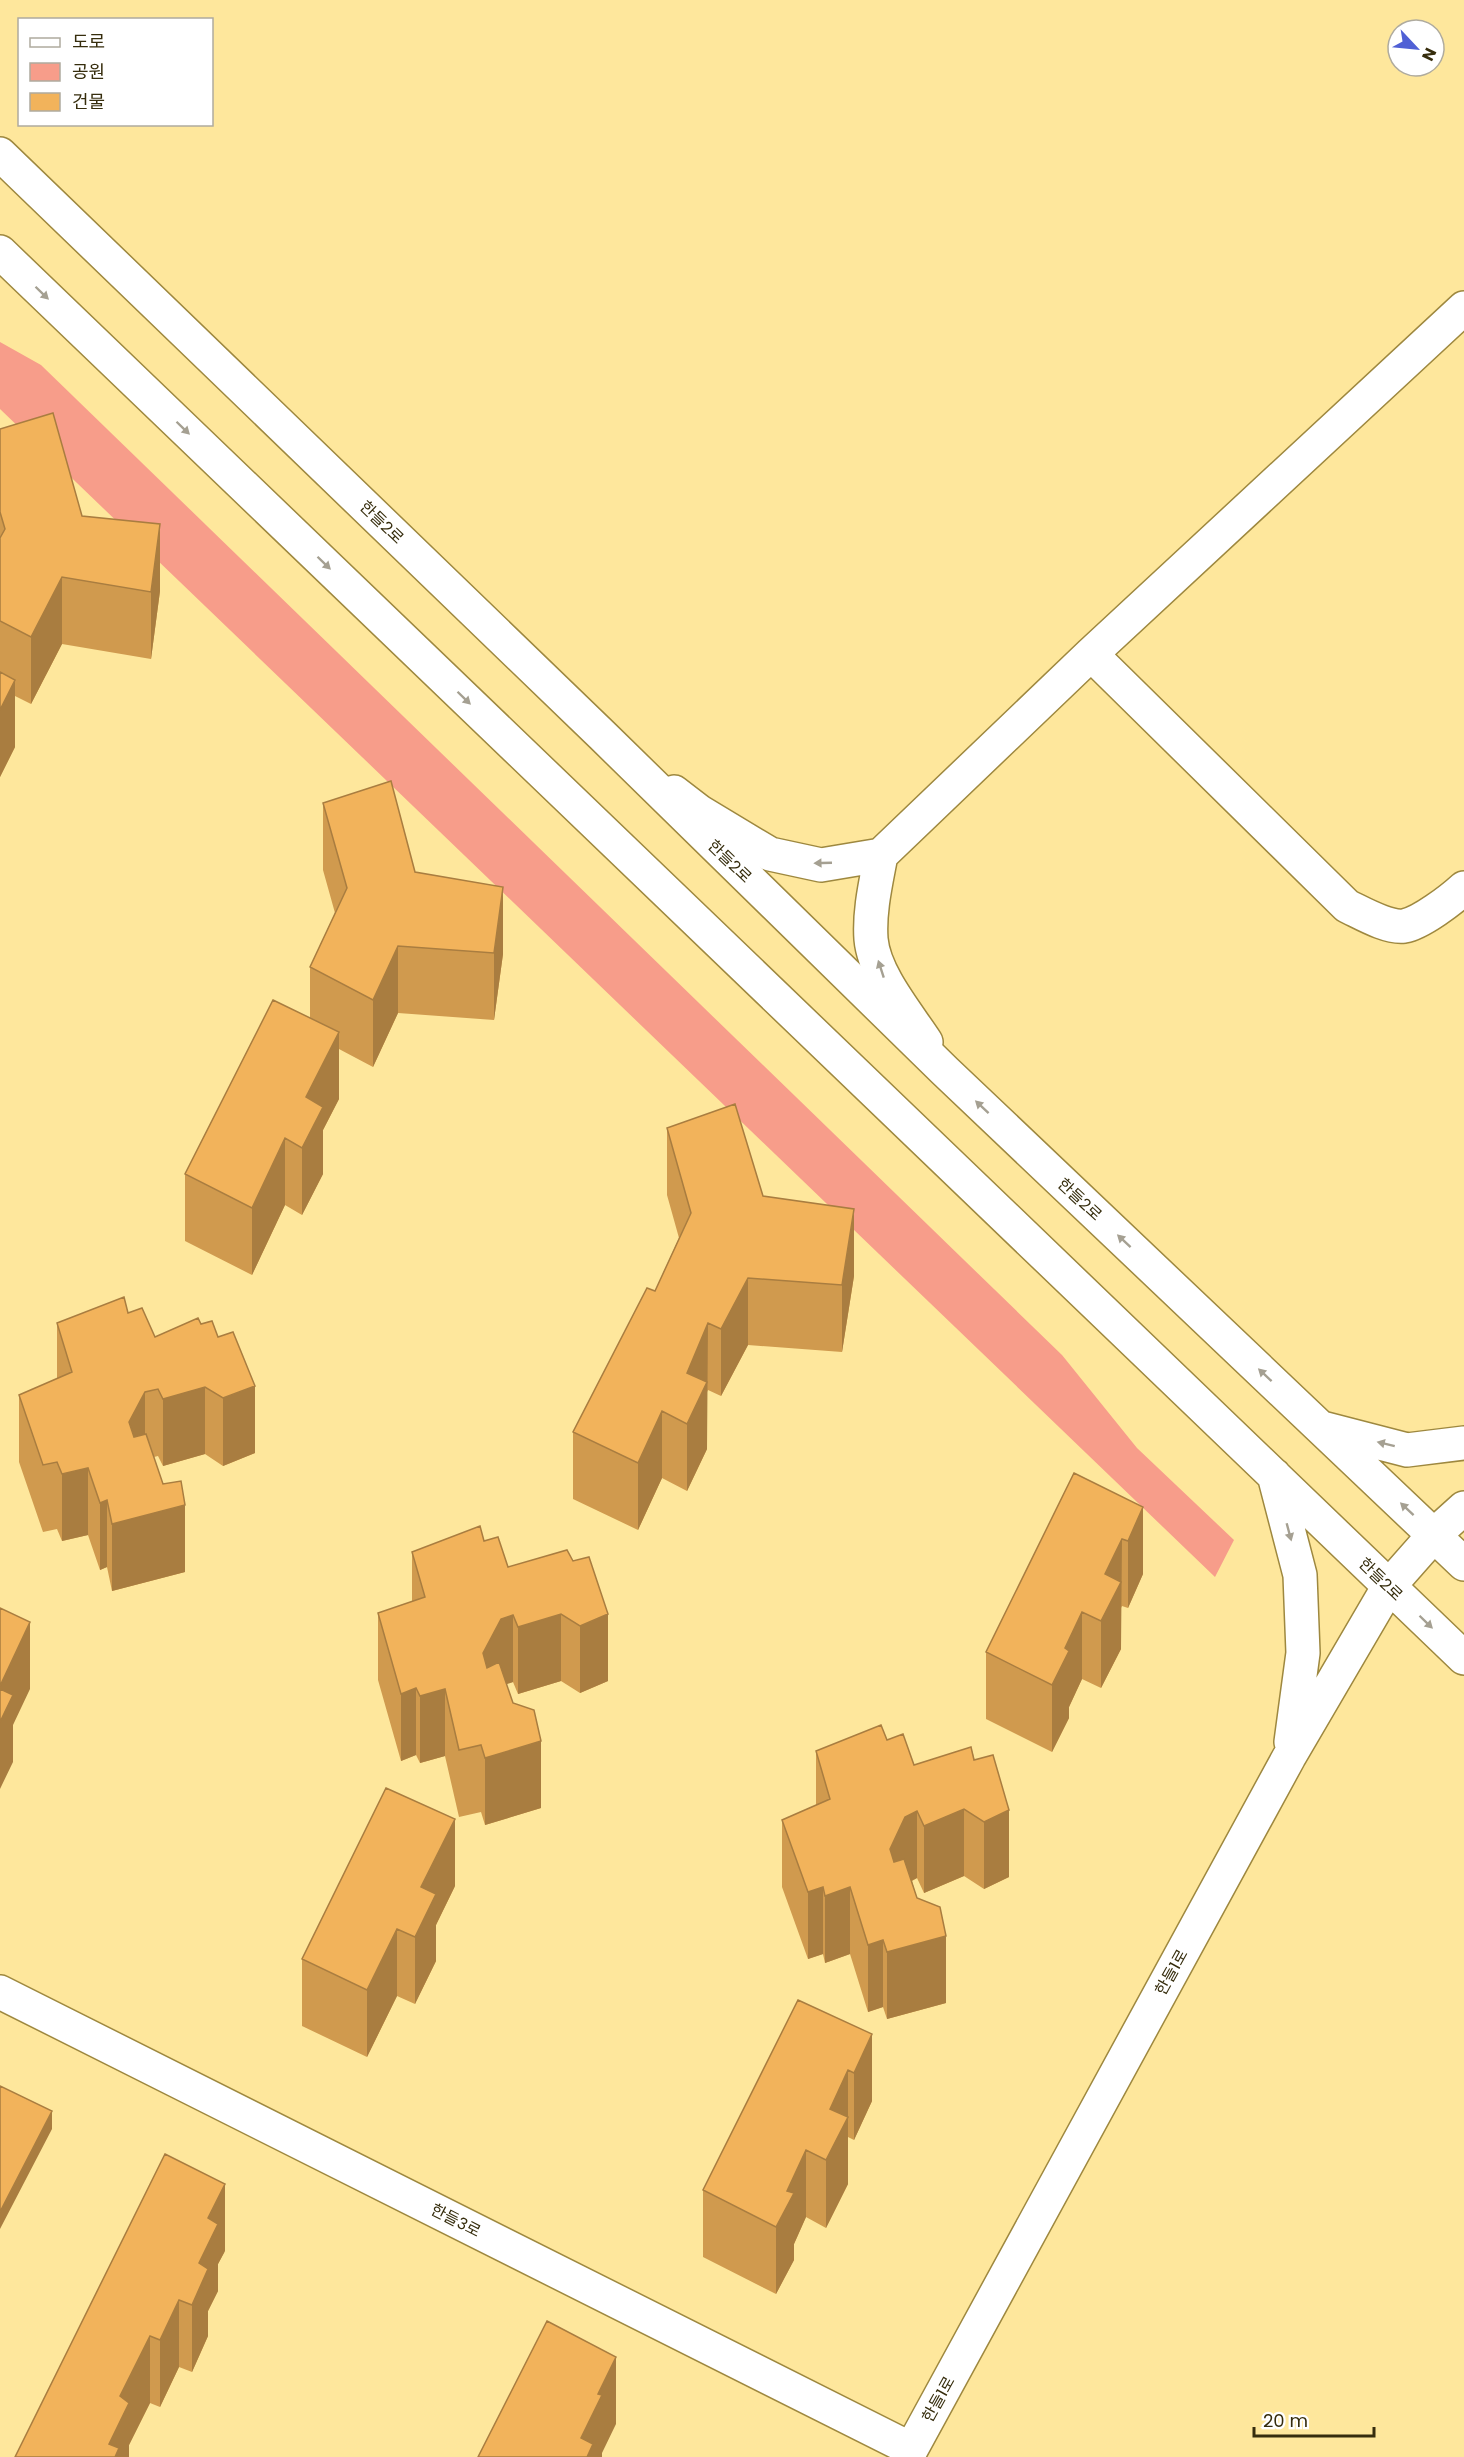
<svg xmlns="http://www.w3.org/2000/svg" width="1464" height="2457" font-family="Poppins,'Noto Sans KR',sans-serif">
	<rect width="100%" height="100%" fill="#fee79c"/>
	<path fill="#f79d8a" d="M0,342L41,365L1062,1355L1137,1448L1234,1540L1215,1577L0,409Z"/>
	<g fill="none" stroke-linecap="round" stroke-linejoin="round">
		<g stroke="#9e883f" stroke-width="36">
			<path id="street" d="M1091,654L1347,906C1362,913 1387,928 1404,926C1421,923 1452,899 1464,888
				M674,792L700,812L770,854L821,865L881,855L1091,654L1464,308
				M881,855C876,882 869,911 871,939C874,974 907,1013 926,1042"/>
		</g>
		<g stroke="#9e883f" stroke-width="36">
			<path id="secondary" d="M0,154L603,736L945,1071L1464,1564
				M0,252L1464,1658
				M1322,1428L1407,1450L1464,1443
				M1274,1475L1300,1575L1303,1653L1291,1742
				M0,1992L911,2449
				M907,2457L1289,1757L1389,1586L1434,1535L1464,1508"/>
		</g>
		<use href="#street" stroke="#fff" stroke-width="33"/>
		<use href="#secondary" stroke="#fff" stroke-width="33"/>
	</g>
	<path fill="#d09a4e" d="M0,429L82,516L160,591L151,659L62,644L31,704L15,696V747L0,777Z
		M323,803L415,872L503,954L494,1020L398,1013L373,1067L339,1049V1099L323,1130V1174L302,1215L285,1205L252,1275L185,1241V1174L310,1018V967L335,913L323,870Z
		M667,1128L763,1196L854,1276L842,1352L748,1345L721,1396L708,1390L707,1392V1449L687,1491L662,1478L638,1530L573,1499V1432L655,1291L679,1238L667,1195Z
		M128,1313L155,1337L198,1318L255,1453L223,1466L205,1454L163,1466L158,1456L154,1457L185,1572L112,1591L107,1567L100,1570L88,1535L62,1541L57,1529L43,1532L19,1462V1395L57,1379V1323Z
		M1143,1507V1574L1128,1608L1122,1606L1121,1608V1649L1101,1688L1082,1679L1069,1707V1718L1052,1752L986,1719V1652Z
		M484,1541L508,1567L567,1550L608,1681L580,1693L561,1681L518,1694L513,1682L506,1684L541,1808L485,1825L481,1812L459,1817L445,1756L420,1763L416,1755L401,1761L378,1680V1613L412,1602V1552Z
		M887,1740L914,1765L971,1747L1009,1877L984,1889L964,1876L924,1893L917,1878L912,1881L946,2003L887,2019L883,2007L868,2012L850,1954L825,1963L823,1954L808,1959L782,1887V1820L816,1805V1751Z
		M455,1886L436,1925V1961L415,2004L397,1996L367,2057L302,2026V1959Z
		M872,2034V2101L854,2140L848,2137V2184L826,2228L806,2217L794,2244V2260L776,2294L703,2257V2190Z
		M225,2251L218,2264V2291L208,2311V2336L192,2372L179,2367L160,2407L150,2403L129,2445V2457H15Z"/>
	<path fill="#a97d40" d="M160,524V591L151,659V592Z
		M62,577V644L31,704V637Z
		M15,680V747L0,777V710Z
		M503,887V954L494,1020V953Z
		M398,946V1013L373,1067V1000Z
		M339,1032V1099L323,1130V1174L302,1215V1148L306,1097Z
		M285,1138V1205L252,1275V1208Z
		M854,1209V1276L842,1352V1285Z
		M748,1278V1345L721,1396V1329Z
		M708,1323L707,1449L687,1491V1373Z
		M255,1386V1453L223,1466V1398Z
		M205,1387V1454L163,1466V1399Z
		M145,1392V1459L129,1489V1422Z
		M662,1411V1478L638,1530V1463Z
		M88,1468V1535L62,1541V1474Z
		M107,1500V1567L100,1570V1503Z
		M185,1505V1572L112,1591V1524Z
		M1143,1507V1574L1128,1608V1541Z
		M1122,1539L1121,1649L1101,1688V1621L1105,1574Z
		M1082,1612V1679L1069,1707V1718L1052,1752V1685L1065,1648Z
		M561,1614V1681L518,1694V1627Z
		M608,1614V1681L580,1693V1626Z
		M513,1615V1682L501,1686L483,1720V1653L501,1619Z
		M30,1622V1689L13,1725V1762L0,1789V1686Z
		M416,1688V1755L401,1761V1694Z
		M445,1689V1756L420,1763V1696Z
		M541,1741V1808L485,1825V1758Z
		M964,1809V1876L924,1893V1826Z
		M1009,1810V1877L984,1889V1822Z
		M917,1811V1878L905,1884L890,1916V1849L905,1817Z
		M455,1819V1886L436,1925V1961L415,2004V1937L421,1887Z
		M823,1887V1954L808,1959V1892Z
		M850,1887V1954L825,1963V1896Z
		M397,1929V1996L367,2057V1990Z
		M946,1936V2003L887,2019V1952Z
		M883,1940V2007L868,2012V1945Z
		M872,2034V2101L854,2140V2073Z
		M848,2070V2184L826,2228V2160L830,2109Z
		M52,2111V2129L0,2229V2212Z
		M806,2150V2217L794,2244V2260L776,2294V2227L787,2191Z
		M225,2184V2251L218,2264V2291L208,2311V2336L192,2372V2305L199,2263L208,2218Z
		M179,2300V2367L160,2407V2340Z
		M150,2336V2403L129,2445V2457H109V2444L120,2396Z
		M616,2357V2424L602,2453V2457H581V2438L598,2394Z"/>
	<path fill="#f2b35b" stroke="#a97d40" stroke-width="1.5" d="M53,413L82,516L160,524L151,592L62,577L31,637L0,621V538L5,529L0,512V429Z
		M0,672L15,680L0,710Z
		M391,781L415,872L503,887L494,953L398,946L373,1000L310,967L347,888L323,803Z
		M273,1000L339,1032L306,1097L323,1107L302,1148L285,1138L252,1208L185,1174Z
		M735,1104L763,1196L854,1209L842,1285L748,1278L721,1329L708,1323L687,1373L707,1382L687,1424L662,1411L638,1463L573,1432L647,1288L655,1291L691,1213L667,1128Z
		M124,1297L128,1313L142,1308L155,1337L198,1318L201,1324L212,1321L218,1337L233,1332L255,1386L223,1398L205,1387L163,1399L158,1389L145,1392L129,1422L134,1437L146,1434L163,1484L181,1481L185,1505L112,1524L107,1500L100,1503L88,1468L62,1474L57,1462L43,1465L19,1395L72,1372L57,1323Z
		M1074,1473L1143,1507L1128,1541L1122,1539L1105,1574L1121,1582L1101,1621L1082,1612L1065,1648L1069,1651L1052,1685L986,1652Z
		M480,1526L484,1541L498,1537L508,1567L567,1550L573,1561L589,1557L608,1614L580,1626L561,1614L518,1627L513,1615L501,1619L483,1653L487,1668L499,1662L513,1703L534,1710L541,1741L485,1758L481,1745L459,1750L445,1689L420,1696L416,1688L401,1694L378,1613L425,1597L412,1552Z
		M0,1608L30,1622L0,1686Z
		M0,1689L13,1695L0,1722Z
		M881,1725L887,1740L903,1734L914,1765L971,1747L974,1760L993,1755L1009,1810L984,1822L964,1809L924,1826L917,1811L905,1817L890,1849L894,1862L904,1859L917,1898L940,1907L946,1936L887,1952L883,1940L868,1945L850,1887L825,1896L823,1887L808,1892L782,1820L830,1799L816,1751Z
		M386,1788L455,1819L421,1887L436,1894L415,1937L397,1929L367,1990L302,1959Z
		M798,2000L872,2034L854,2073L848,2070L830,2109L848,2117L826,2160L806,2150L787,2191L794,2193L776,2227L703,2190Z
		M0,2086L52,2111L0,2212Z
		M165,2154L225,2184L208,2218L218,2224L199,2263L208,2269L192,2305L179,2300L160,2340L150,2336L120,2396L129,2403L109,2444L119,2448L115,2457H15Z
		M547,2321L616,2357L598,2394L602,2395L581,2438L593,2444L587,2457H478Z"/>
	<defs><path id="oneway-solid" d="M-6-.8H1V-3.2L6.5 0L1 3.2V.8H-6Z" transform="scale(1.5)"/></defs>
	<g fill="#a5a092">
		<use href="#oneway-solid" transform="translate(42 293) rotate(44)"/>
		<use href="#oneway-solid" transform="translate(183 428) rotate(44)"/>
		<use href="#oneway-solid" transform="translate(324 563) rotate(44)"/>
		<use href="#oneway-solid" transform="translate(464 698) rotate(44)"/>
		<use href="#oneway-solid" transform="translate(823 863) rotate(178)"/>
		<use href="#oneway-solid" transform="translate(881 969) rotate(-108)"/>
		<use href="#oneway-solid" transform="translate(982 1107) rotate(-137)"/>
		<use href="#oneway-solid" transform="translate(1124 1241) rotate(-137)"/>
		<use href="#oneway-solid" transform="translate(1265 1375) rotate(-137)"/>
		<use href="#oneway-solid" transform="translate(1386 1444) rotate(-166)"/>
		<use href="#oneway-solid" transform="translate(1407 1509) rotate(-137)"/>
		<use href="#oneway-solid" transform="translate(1289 1532) rotate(75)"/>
		<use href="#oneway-solid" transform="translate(1426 1622) rotate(44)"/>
	</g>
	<g text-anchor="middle" stroke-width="4.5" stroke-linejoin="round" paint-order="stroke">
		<g font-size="16" fill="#362d0d" stroke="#fff">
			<text transform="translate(382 522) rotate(44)" y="6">한들2로</text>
			<text transform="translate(730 861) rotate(44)" y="6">한들2로</text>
			<text transform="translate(1080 1199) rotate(43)" y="6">한들2로</text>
			<text transform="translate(1381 1579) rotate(44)" y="6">한들2로</text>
			<text transform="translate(1171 1972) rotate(-61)" y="6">한들1로</text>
			<text transform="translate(456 2220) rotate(27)" y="6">한들3로</text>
			<text transform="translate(938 2399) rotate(-61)" y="6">한들1로</text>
		</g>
	</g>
	<rect x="18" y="18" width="195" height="108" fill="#ffffff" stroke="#afab9e" stroke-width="1.5"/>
	<rect x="30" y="38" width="30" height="9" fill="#ffffff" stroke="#afab9e" stroke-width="1.5"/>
	<text x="72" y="48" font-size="18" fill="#362d0d">도로</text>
	<rect x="30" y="63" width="30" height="18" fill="#f79d8a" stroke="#afab9e" stroke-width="1.5"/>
	<text x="72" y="78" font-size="18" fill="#362d0d">공원</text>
	<rect x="30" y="93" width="30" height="18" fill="#f2b35b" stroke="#afab9e" stroke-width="1.5"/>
	<text x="72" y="108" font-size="18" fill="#362d0d">건물</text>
	<g transform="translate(1416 48) rotate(116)"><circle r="28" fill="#ffffff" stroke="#afab9e" stroke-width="1.5"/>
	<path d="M0-4.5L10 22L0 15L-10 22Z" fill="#5060d5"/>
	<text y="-9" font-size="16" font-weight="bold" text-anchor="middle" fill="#362d0d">N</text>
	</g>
	<path d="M1254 2427v9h120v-9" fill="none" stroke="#362d0d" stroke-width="3"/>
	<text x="1263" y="2427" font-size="18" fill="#362d0d" stroke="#ffffff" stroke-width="4.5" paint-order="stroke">20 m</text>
</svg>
